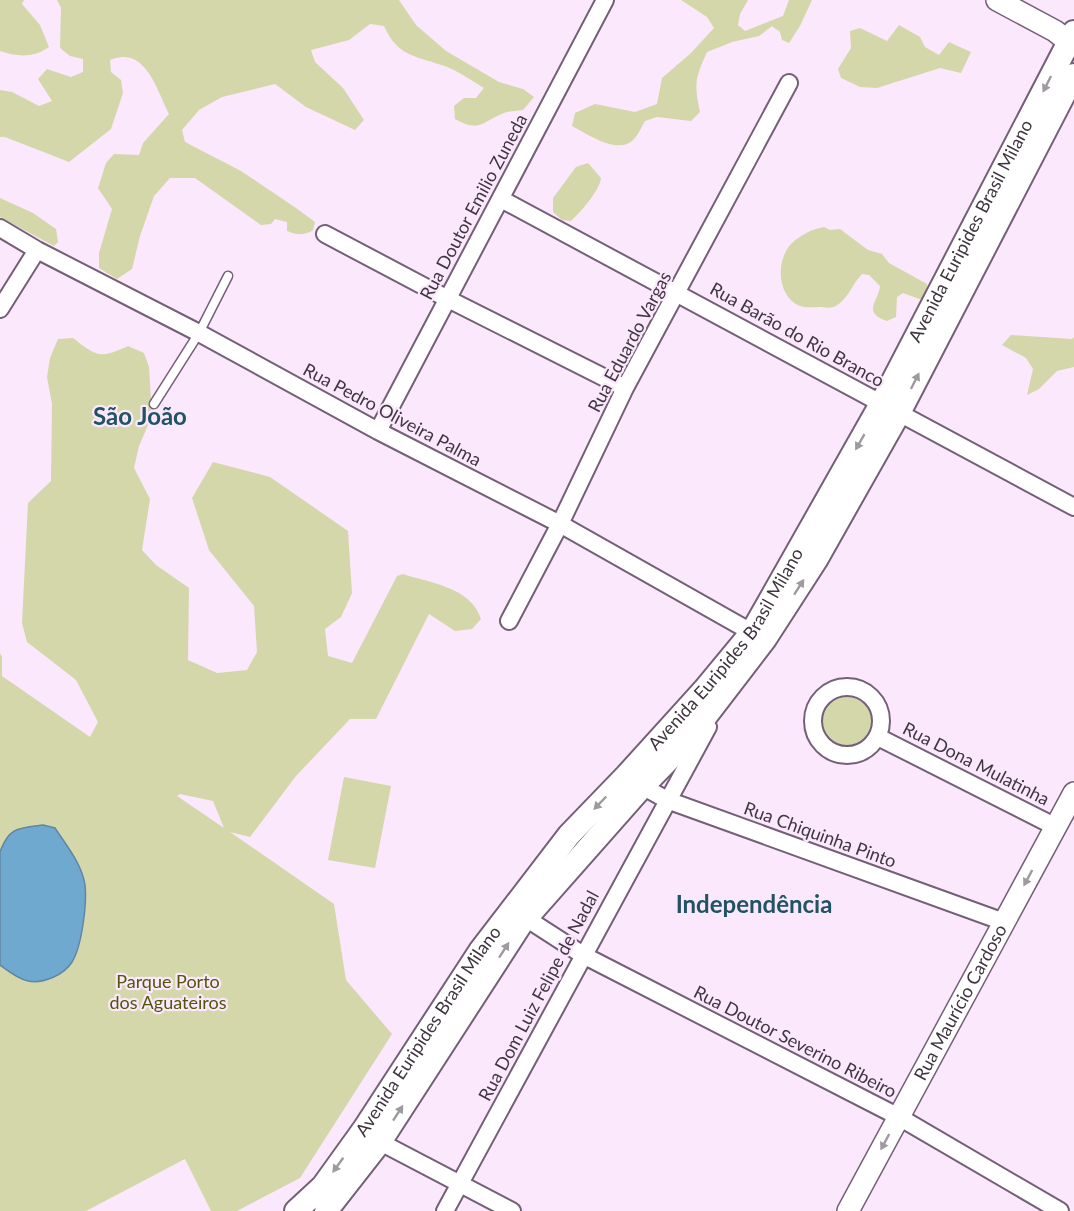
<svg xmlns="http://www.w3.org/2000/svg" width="1074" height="1211" font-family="Lato,sans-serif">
	<rect width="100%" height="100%" fill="#fbe8fd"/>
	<path fill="#d3d7aa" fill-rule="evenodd" d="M0,0H24L22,4L40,25L49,47C34,58 17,57 0,51Z
		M57,0H399L416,25L446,51L499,82L523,89L534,97L523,110C517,111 509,111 504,113C481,122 481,133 455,119L454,106L464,98H476L484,88C472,81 460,72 447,67C418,56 398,58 384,26L370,24L349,40L311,50L315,62L343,88L364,120L355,130L306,107L275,84L222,97L199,110L182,130L185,142L241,171L296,208L315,222L313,230C304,236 297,235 287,231V222L275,219L271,224L261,225L195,178H170L154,196L140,236L132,269L117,279L99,268V253L112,209L98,188L106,163L114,154L139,155L143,143L169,114C156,88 145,45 110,60L111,72L121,80L123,93L111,129L69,162L5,137H0V90L12,92L39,106L52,101L38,79L47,69L71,77L83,72V59L70,56L60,48L61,8Z
		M681,0H748L740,14L738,25L745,31L783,16L789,0H812L800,26L789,43L782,40L780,32L772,26L759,36L732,42L707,52C695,79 694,83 700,112L691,121L657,117L645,121C642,126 639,133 635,138C619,157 588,134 572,126L575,113L595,104L635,112L657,104L662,78L691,53L714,28L707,17Z
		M899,25L920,37L925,47L939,55L949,42L971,52L961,73L940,68L877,88L860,87L841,78L838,69L851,48L850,31L860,28L887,41Z
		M588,163L601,178C600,190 580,213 571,221L562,220L553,212V198L576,167Z
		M0,198L33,213L56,229L58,242L54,246L0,217Z
		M824,227L830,230L840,229L868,250L882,254L889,263L927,284L928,293L922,300L903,293L897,297L896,317L887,321C861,312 879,301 880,286L869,275L862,274C852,284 849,298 836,306C831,309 824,307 819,307C813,307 805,308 800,306C777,297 775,260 792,243C801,235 812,229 824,227Z
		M1011,335L1072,339L1074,337V367L1057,371L1039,389L1027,395L1033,369L1026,358L1002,345Z
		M73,338C97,357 100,359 128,346L144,353L149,367L152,416L139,446L134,468L150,499L142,550L156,565L189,588L188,660L217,673L247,670L257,652L254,606L209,550L192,498L213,462L270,477L348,531L352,593L341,617L325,629L328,656L352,663L397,576L403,574C430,583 471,587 481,619L472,629L455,631L429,614L376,719H350L296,776L250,837L230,832L334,904L346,980L392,1034L300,1178L237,1211H211L185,1159L86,1211H0V653L2,657V676L90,737L98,722L76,680L27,642L22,623L28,503L51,481L52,404L47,377L50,358L58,339ZM180,794L213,801L224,828L177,796Z
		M822 722a25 25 0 1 1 50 0a25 25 0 1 1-50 0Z
		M344,777L391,786L375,868L328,860Z"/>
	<path fill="#70a9d0" stroke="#6186a5" stroke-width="1.5" d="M43,825L55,828C66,845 82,864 85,885C87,903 82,946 72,962C64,975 43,984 28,981C18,979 8,971 0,965V852C9,827 18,828 43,825Z"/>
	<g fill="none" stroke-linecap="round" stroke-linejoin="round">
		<g stroke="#746076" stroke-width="11">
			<path id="service" d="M154,404L199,333L228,276"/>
		</g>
		<g stroke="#746076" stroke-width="20">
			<path id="minor" d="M501,199L1074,507
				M0,228L37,250L199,333L378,431L560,524L760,637
				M325,234L448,299L625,388
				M0,309L37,250
				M378,431L605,0
				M509,621L560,524L625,388L789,83
				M813 721a34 34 0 1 1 68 0a34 34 0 1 1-68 0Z
				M878,737L1056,827
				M635,782L667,800L1004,922
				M518,913L583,955L899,1117L1060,1211
				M373,1136L380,1142L512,1211
				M445,1211L708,727"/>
		</g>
		<g stroke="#746076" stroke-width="24">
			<g id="tertiary">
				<path d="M997,0L1055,31L1074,46"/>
				<path id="s1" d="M848,1211L1074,793"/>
			</g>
		</g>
		<g stroke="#746076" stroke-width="26">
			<g id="secondary">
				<path id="s2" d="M296,1211L323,1186L364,1129L480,951L569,835L626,776L704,690L752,632L881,404L1074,32"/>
				<path d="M326,1211L380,1142L521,924L642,787L686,742L765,639L816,560L899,413L1074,75"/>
			</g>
		</g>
		<use href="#service" stroke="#fff" stroke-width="8"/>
		<use href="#minor" stroke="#fff" stroke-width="16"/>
		<use href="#tertiary" stroke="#fff" stroke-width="21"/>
		<use href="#secondary" stroke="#fff" stroke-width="22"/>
	</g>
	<defs><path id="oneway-solid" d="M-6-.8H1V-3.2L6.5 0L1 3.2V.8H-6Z" transform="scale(1.5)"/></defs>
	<g fill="#9f9aa0">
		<use href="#oneway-solid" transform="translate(1047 84) rotate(117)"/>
		<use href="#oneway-solid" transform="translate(915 381) rotate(-63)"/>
		<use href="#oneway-solid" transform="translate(860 442) rotate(120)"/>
		<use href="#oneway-solid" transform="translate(799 587) rotate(-57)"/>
		<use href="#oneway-solid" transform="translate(600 803) rotate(134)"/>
		<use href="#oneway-solid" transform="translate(1028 878) rotate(118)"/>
		<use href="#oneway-solid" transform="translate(504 950) rotate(-57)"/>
		<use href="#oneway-solid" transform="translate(398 1113) rotate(-57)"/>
		<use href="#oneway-solid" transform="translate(885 1142) rotate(118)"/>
		<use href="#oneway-solid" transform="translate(338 1165) rotate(126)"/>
	</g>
	<g text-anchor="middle" stroke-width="4.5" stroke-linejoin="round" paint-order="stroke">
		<g font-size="18" fill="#3f3640" stroke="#fbe8fd">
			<text transform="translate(474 207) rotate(-62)" y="6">Rua Doutor Emilio Zuneda</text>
			<text dy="6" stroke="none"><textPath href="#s2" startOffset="1196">Avenida Euripides Brasil Milano</textPath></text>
			<text transform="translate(797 335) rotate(29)" y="6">Rua Barão do Rio Branco</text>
			<text transform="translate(630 342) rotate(-62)" y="6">Rua Eduardo Vargas</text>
			<text transform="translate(392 415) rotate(28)" y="6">Rua Pedro Oliveira Palma</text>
			<text dy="6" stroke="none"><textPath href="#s2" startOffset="710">Avenida Euripides Brasil Milano</textPath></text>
			<text transform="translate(976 764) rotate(27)" y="6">Rua Dona Mulatinha</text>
			<text transform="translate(820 835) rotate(20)" y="6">Rua Chiquinha Pinto</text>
			<text transform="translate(539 996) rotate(-62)" y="6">Rua Dom Luiz Felipe de Nadal</text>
			<text dy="6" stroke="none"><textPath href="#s1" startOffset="237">Rua Maurício Cardoso</textPath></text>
			<text dy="6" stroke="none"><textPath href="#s2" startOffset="224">Avenida Euripides Brasil Milano</textPath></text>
			<text transform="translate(795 1042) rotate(27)" y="6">Rua Doutor Severino Ribeiro</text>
		</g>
		<g font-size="18" fill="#52550b" stroke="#fbe8fd">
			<text x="168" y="988">Parque Porto<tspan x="168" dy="21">dos Aguateiros</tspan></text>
		</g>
		<g font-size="24" font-weight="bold" fill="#215364" stroke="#fbe8fd">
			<text x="140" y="425">São João</text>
			<text x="754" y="913">Independência</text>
		</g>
	</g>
</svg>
